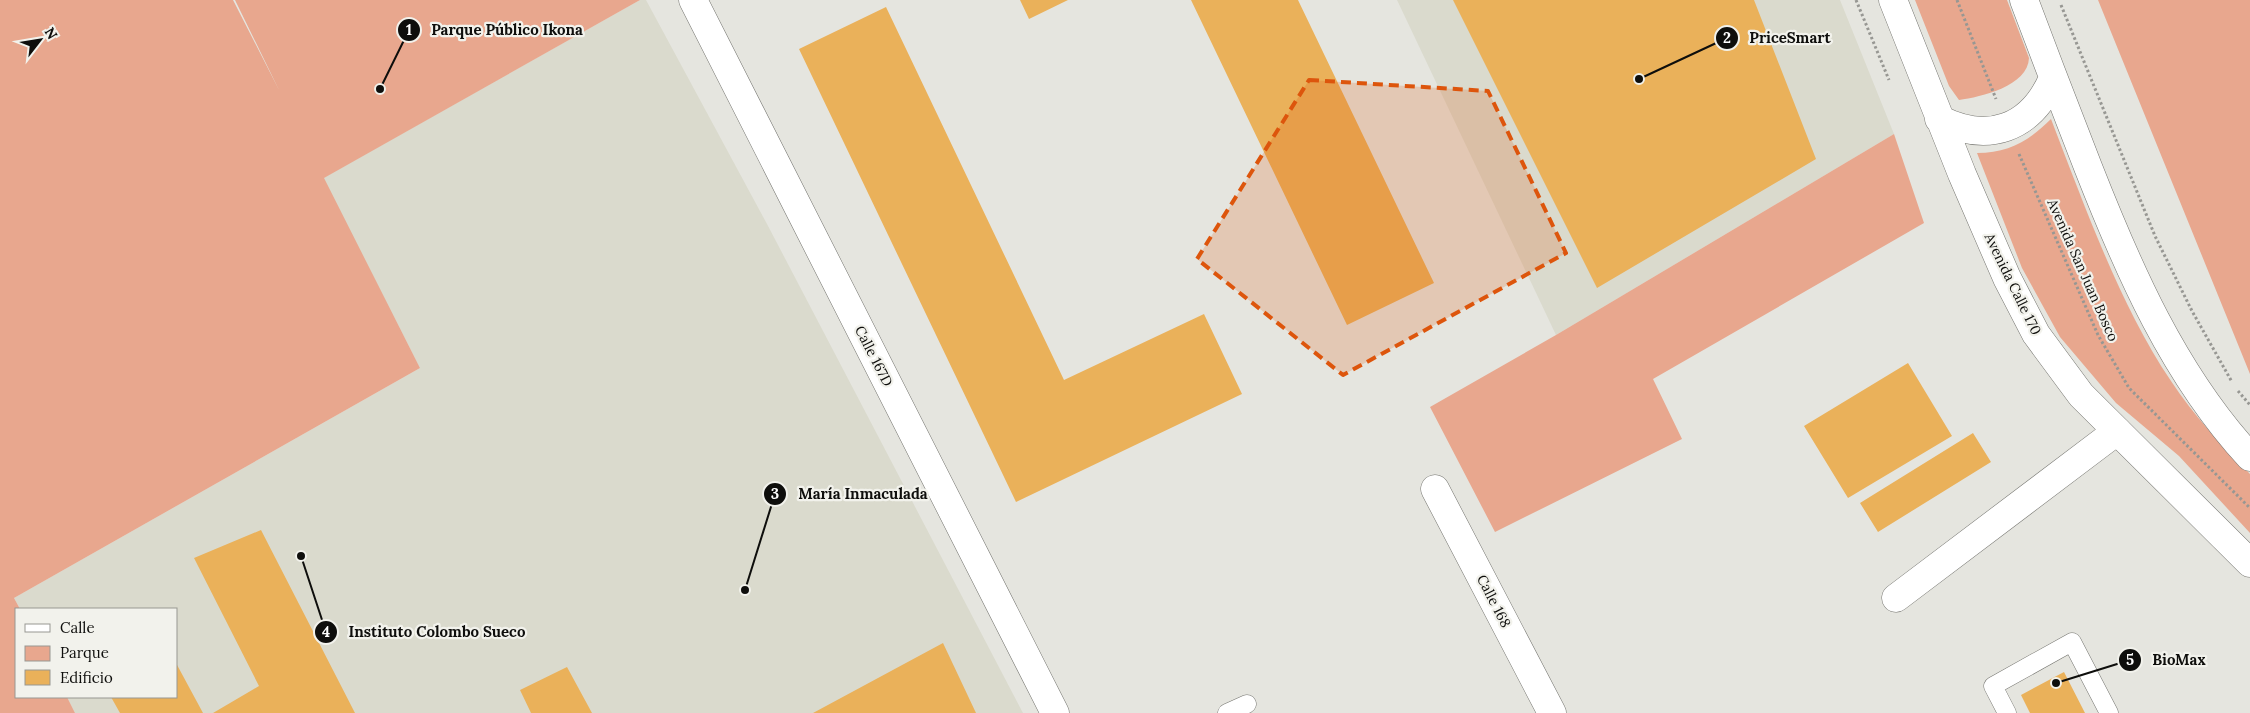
<svg xmlns="http://www.w3.org/2000/svg" width="2250" height="713" font-family="Lora,serif">
	<rect width="100%" height="100%" fill="#e5e5df"/>
	<path fill="#dadacd" d="M640,0H646L767,224L1023,713H75L67,697H176V609H20L14,598L420,368L323,178Z
		M1397,0H1840L1894,134L1556,335Z"/>
	<path fill="#e8a78e" d="M0,0H233L279,90L235,0H640L324,178L420,368L14,598L20,609H16V697H67L75,713H0Z
		M1915,0H2007L2029,58C2028,86 1981,97 1959,100L1949,86Z
		M2098,0H2250V374Z
		M2051,119C2084,204 2120,306 2171,381C2193,415 2222,445 2250,474V533L2179,456L2116,403L2060,337L2022,268L1977,153C2008,153 2029,141 2051,119Z
		M1894,134L1924,223L1653,379L1682,439L1495,532L1430,407L1556,335Z"/>
	<path fill="#eab15a" d="M1020,0H1068L1029,19Z
		M1191,0H1298L1434,283L1347,325Z
		M1453,0H1754L1816,159L1597,288Z
		M886,7L1064,380L1204,314L1242,394L1016,502L799,49Z
		M1908,363L1952,436L1848,498L1804,426Z
		M1973,433L1991,462L1878,532L1860,503Z
		M261,530L355,713H213L259,686L194,558Z
		M943,643L976,713H813Z
		M176,663L203,713H120L111,697H176Z
		M567,667L592,713H531L520,690Z
		M2064,672L2085,713H2030L2021,695Z"/>
	<g fill="none" stroke-linecap="round" stroke-linejoin="round">
		<g stroke="#757570" stroke-width="19">
			<path id="lane" d="M1227,713L1247,704
				M2007,713L1993,686L2072,642L2109,713"/>
		</g>
		<g stroke="#757570" stroke-width="29">
			<path id="street" d="M693,0L1055,713
				M1435,489L1552,713
				M1896,598L2117,431"/>
		</g>
		<g stroke="#757570" stroke-width="29">
			<path id="primary" d="M1893,0L1962,174L2007,278L2036,334L2081,395L2250,563
				M2024,0C2045,56 2066,111 2088,167C2128,269 2174,375 2250,457
				M1939,119C1988,144 2031,129 2053,78"/>
		</g>
		<path stroke="#979793" stroke-width="3" stroke-dasharray="2.5 2.5" stroke-linecap="butt" d="M1856,0L1889,80
			M1957,0L1996,99
			M2061,5L2155,236L2192,311L2232,382
			M2019,154L2098,335L2129,388L2250,508
			M2238,391L2250,405"/>
		<use href="#lane" stroke="#fff" stroke-width="18"/>
		<use href="#street" stroke="#fff" stroke-width="28"/>
		<use href="#primary" stroke="#fff" stroke-width="28"/>
	</g>
	<path fill="#dd550c" fill-opacity="0.2" stroke="#dd550c" stroke-width="4" stroke-dasharray="10 6" stroke-linejoin="round" d="M1309,80L1488,91L1566,253L1343,375L1197,259Z"/>
	<g text-anchor="middle" stroke-width="4.5" stroke-linejoin="round" paint-order="stroke">
		<g font-size="14" fill="#0e0e0c" stroke="#f2f2ec">
			<text transform="translate(2083 270) rotate(66)" y="5">Avenida San Juan Bosco</text>
			<text transform="translate(2013 284) rotate(64)" y="5">Avenida Calle 170</text>
			<text transform="translate(874 356) rotate(63)" y="5">Calle 167D</text>
			<text transform="translate(1494 601) rotate(63)" y="5">Calle 168</text>
		</g>
	</g>
	<path fill="none" stroke="#0e0e0c" stroke-width="2" d="M380 89L409 30M1639 79L1727 38M745 590L775 494M301 556L326 632M2056 683L2130 660"/>
	<g fill="#0e0e0c" stroke="#f2f2ec" stroke-width="2">
		<circle cx="380" cy="89" r="5"/>
		<circle cx="1639" cy="79" r="5"/>
		<circle cx="745" cy="590" r="5"/>
		<circle cx="301" cy="556" r="5"/>
		<circle cx="2056" cy="683" r="5"/>
		<circle cx="409" cy="30" r="12"/>
		<circle cx="1727" cy="38" r="12"/>
		<circle cx="775" cy="494" r="12"/>
		<circle cx="326" cy="632" r="12"/>
		<circle cx="2130" cy="660" r="12"/>
	</g>
	<g font-size="15" text-anchor="middle" font-weight="bold" fill="#fff">
		<text x="409" y="35">1</text>
		<text x="1727" y="43">2</text>
		<text x="775" y="499">3</text>
		<text x="326" y="637">4</text>
		<text x="2130" y="665">5</text>
	</g>
	<g font-size="15" text-anchor="middle" font-weight="bold" fill="#0e0e0c" stroke="#f2f2ec" stroke-width="4.5" stroke-linejoin="round" paint-order="stroke">
		<text x="507" y="35">Parque Público Ikona</text>
		<text x="1790" y="43">PriceSmart</text>
		<text x="863" y="499">María Inmaculada</text>
		<text x="437" y="637">Instituto Colombo Sueco</text>
		<text x="2179" y="665">BioMax</text>
	</g>
	<rect x="15" y="608" width="162" height="90" fill="#f2f2ec" stroke="#979792"/>
	<rect x="25" y="624" width="25" height="8" fill="#ffffff" stroke="#979792"/>
	<text x="60" y="633" font-size="15" fill="#0e0e0c">Calle</text>
	<rect x="25" y="646" width="25" height="15" fill="#e8a78e" stroke="#979792"/>
	<text x="60" y="658" font-size="15" fill="#0e0e0c">Parque</text>
	<rect x="25" y="670" width="25" height="15" fill="#eab15a" stroke="#979792"/>
	<text x="60" y="683" font-size="15" fill="#0e0e0c">Edificio</text>
	<g transform="translate(40 40) rotate(59)" stroke="#f2f2ec" stroke-width="4" paint-order="stroke">
	<path d="M0-4L9 19L0 12L-9 19Z" fill="#0e0e0c"/>
	<text y="-8" font-size="14" font-weight="bold" text-anchor="middle" fill="#0e0e0c">N</text>
	</g>
</svg>
